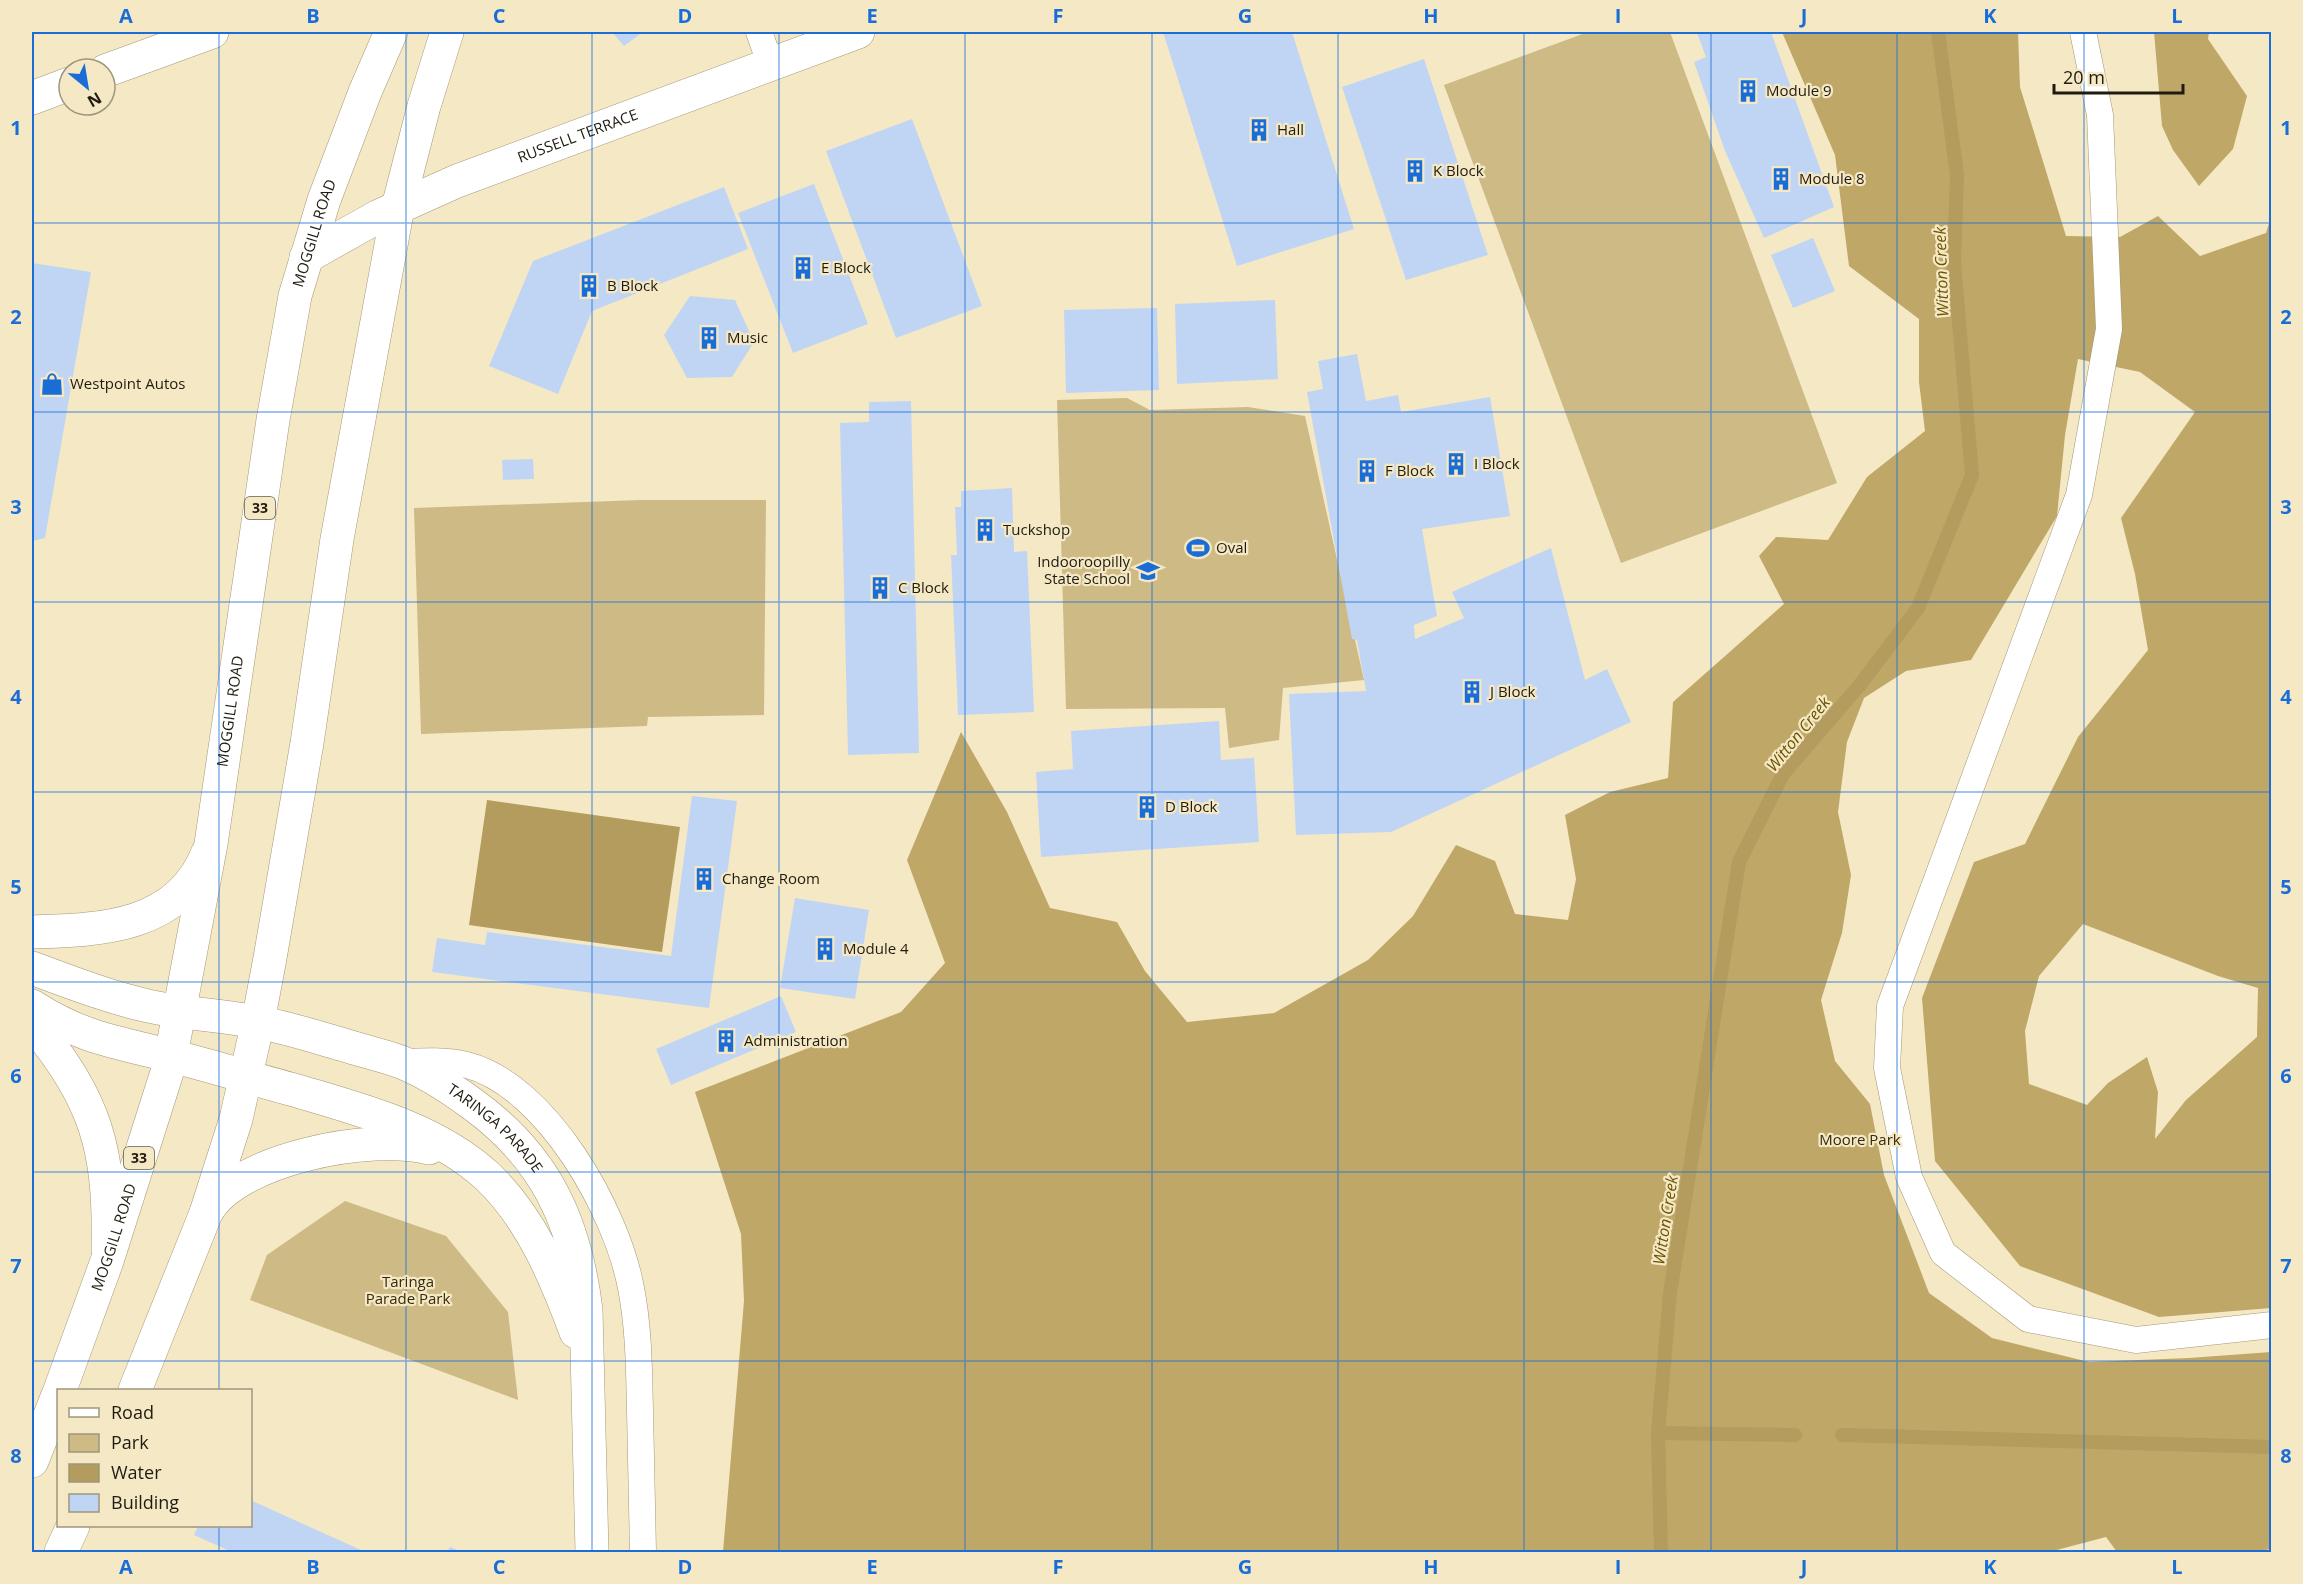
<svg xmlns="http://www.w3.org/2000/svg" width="2303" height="1584" font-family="'Open Sans',sans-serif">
	<rect width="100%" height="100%" fill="#f5e8c5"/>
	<path fill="#cdba85" d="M1588,32H1670L1837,483L1621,563L1444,85Z
		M1127,398L1150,410L1248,407L1305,416L1364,680L1283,688L1279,740L1229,748L1225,708L1066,709L1057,400Z
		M641,500H766L764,715L648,717L647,726L421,734L414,508Z
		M345,1201L446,1236L508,1312L518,1400L250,1300L267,1255Z"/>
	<path fill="#bea767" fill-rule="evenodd" d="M1782,32H2018L2020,87L2066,236L2120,237L2158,216L2200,256L2266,233L2271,217V1308L2159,1317L2020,1266L1935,1161L1922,998L1974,862L2025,844L2078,737L2148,650L2135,574L2121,518L2195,412L2140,372L2078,359L2065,435L2057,516L1971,660L1906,671L1864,698L1847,742L1838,812L1851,875L1842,933L1821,1000L1835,1061L1870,1104L1884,1175L1929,1293L1992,1338L2089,1362L2189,1358L2271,1352V1549L2253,1552H2117L2106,1537L2049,1552H723L744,1301L741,1234L695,1092L901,1012L945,963L907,860L961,732L1007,812L1050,908L1117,922L1145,971L1187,1022L1274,1013L1368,960L1413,916L1456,845L1495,861L1515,914L1568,920L1576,879L1565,815L1610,792L1668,778L1673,702L1784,604L1759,556L1776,537L1828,540L1867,477L1925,431L1919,382V319L1849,266L1835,155ZM2083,924L2218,976L2258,988L2257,1037L2186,1100L2155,1139L2158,1092L2147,1057L2108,1083L2087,1105L2029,1084L2025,1031L2039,976Z
		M2154,32H2209L2208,39L2247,96L2233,149L2199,186L2173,150L2162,126Z"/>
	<path fill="#b39c5d" d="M487,800L680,827L662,952L469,925Z"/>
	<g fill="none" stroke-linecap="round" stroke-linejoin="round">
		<path stroke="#b39c5d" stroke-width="14" d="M1658,1433L1795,1435
			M1842,1435L2272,1447
			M1661,1552L1658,1433L1670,1293L1739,862L1783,774L1859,686L1918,608L1972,475L1954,263L1957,175L1938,32"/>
	</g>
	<path fill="#c0d5f4" d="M612,32H643L624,46Z
		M1163,32H1292L1354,229L1237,266Z
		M1701,32H1771L1834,207L1764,238L1725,151L1694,62L1706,57L1697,33Z
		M1424,59L1488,255L1406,280L1342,87Z
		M912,119L982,306L896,338L826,151Z
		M814,184L868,324L793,353L738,213Z
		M724,187L748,249L592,311L558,394L489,366L533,261Z
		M1813,238L1835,291L1793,308L1771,255Z
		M32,263L91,272L45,538L32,541Z
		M690,296L735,300L754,342L732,377L687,378L664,335Z
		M1275,300L1278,379L1177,384L1175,304Z
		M1157,308L1159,390L1066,393L1064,310Z
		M1357,354L1366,401L1398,395L1401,412L1490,397L1510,516L1422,529L1437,616L1414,625L1415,639L1464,618L1452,592L1551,548L1585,680L1607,669L1631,722L1391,832L1296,835L1289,694L1366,691L1357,640L1352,639L1307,392L1323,389L1318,361Z
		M911,401L919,753L848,755L840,423L869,422V402Z
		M533,459L534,479L503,480L502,460Z
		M1012,488L1014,552L1027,551L1034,712L958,715L951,555H957L955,507H961V491Z
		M1219,721L1221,760L1254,758L1259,842L1041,857L1036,772L1073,769L1071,731Z
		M692,796L737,801L709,1008L432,972L437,938L485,945L487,932L671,956Z
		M795,898L869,910L855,999L780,988Z
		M781,996L796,1032L671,1085L656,1049Z
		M250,1500L361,1550L360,1552H232L194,1535L198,1526H250Z
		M450,1547L463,1552H447Z"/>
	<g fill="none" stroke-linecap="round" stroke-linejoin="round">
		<g stroke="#a59877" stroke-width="27">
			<path id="service" d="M759,32L770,63
				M2083,32L2100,115L2109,329L2079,495L1890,1006L1887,1068L1909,1177L1943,1253L2028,1319L2136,1340L2272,1325
				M404,1062C425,1061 447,1060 467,1065C547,1086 617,1212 631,1288C639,1329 639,1370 640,1411C641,1458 642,1505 643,1552"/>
		</g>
		<g stroke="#a59877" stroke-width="34">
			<path id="minor" d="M105,71L212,32
				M32,98L69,84"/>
		</g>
		<g stroke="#a59877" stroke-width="34">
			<g id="tertiary">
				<path d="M32,932C101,930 179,928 208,852"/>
				<path id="s1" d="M32,968C70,982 108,997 148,1006C185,1014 223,1015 261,1023C289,1028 316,1037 344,1045C363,1051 382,1055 401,1062C426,1072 449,1087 471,1103C545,1156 575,1221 586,1310L592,1552"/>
				<path d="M32,1006C81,1038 117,1042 171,1056C212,1066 253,1079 294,1090C361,1110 434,1128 487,1176C531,1217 556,1278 576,1332"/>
				<path d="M32,1022C97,1102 110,1148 108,1250"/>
				<path d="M206,1213C235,1158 373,1133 429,1148"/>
			</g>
		</g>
		<g stroke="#a59877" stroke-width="34">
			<g id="secondary">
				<path id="s2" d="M306,257L379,216L457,181L858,32"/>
			</g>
		</g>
		<g stroke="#a59877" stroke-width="34">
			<g id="trunk">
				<path id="s3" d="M60,1390L107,1261L169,1066L211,844L273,420L295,296L324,200L365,92L391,32"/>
				<path d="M135,1390L206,1213L236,1119L258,1022L270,958L307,743L337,539L398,207L424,106L447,32"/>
				<path d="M32,1461L58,1395"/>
				<path d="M61,1552L73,1526"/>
			</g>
		</g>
		<use href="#service" stroke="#fff" stroke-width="26"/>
		<use href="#minor" stroke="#fff" stroke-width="33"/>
		<use href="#tertiary" stroke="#fff" stroke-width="33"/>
		<use href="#secondary" stroke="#fff" stroke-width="33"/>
		<use href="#trunk" stroke="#fff" stroke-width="33"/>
	</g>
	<path fill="none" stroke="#1a6dd7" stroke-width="1.5" stroke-opacity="0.55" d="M219,32V1390M406,32V1552M592,32V1552M779,32V1552M965,32V1552M1152,32V1552M1338,32V1552M1524,32V1552M1711,32V1552M1897,32V1552M2084,32V1552M32,223H2272M32,412H2272M32,602H2272M32,792H2272M32,982H2272M32,1172H2272M32,1361H2272M219,1526V1552"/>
	<defs>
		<g id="building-bare" transform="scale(1.8)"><path d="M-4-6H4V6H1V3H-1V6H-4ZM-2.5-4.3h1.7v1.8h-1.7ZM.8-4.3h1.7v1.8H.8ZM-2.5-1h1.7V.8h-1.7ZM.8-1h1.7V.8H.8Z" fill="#1a6dd7" stroke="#f5e8c5" stroke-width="2.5" paint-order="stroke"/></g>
		<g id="shop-bare" transform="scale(1.8)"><path d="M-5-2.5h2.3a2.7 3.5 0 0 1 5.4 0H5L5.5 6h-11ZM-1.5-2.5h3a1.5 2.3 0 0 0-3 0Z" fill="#1a6dd7" stroke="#f5e8c5" stroke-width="2.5" paint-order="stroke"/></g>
		<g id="stadium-bare" transform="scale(1.8)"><path d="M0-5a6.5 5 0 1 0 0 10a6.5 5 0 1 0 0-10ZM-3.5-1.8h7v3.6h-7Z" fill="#1a6dd7" stroke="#f5e8c5" stroke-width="2.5" paint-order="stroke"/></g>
		<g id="school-bare" transform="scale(1.8)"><path d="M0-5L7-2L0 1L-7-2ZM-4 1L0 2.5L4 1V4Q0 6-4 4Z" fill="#1a6dd7" stroke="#f5e8c5" stroke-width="2.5" paint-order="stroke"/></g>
	</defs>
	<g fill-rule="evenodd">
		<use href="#building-bare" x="1748" y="91"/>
		<use href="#building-bare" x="1259" y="130"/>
		<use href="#building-bare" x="1415" y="171"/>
		<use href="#building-bare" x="1781" y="179"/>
		<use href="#building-bare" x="803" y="268"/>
		<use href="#building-bare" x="589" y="286"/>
		<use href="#building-bare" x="709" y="338"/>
		<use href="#shop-bare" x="52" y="384"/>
		<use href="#building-bare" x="1456" y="464"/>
		<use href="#building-bare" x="1367" y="471"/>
		<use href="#building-bare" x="985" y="530"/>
		<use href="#stadium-bare" x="1198" y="548"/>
		<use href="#school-bare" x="1148" y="571"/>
		<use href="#building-bare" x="880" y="588"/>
		<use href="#building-bare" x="1472" y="692"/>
		<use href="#building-bare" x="1147" y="807"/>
		<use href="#building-bare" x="704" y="879"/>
		<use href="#building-bare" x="825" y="949"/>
		<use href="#building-bare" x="726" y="1041"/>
	</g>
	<g text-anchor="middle" stroke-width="4.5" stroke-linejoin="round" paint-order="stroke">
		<g fill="#f5e8c5" stroke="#5f5845" stroke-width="1.5">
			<rect x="245" y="497" width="30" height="22" rx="4.5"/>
			<rect x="124" y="1147" width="30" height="22" rx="4.5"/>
		</g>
		<g font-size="14" font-weight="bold" fill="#1f1b0e">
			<text x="260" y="513">33</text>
			<text x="139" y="1163">33</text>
		</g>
		<g font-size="15" fill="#1f1b0e" stroke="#f5e8c5" text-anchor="start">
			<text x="1766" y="96">Module 9</text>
			<text x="1277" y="135">Hall</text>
			<text x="1433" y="176">K Block</text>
			<text x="1799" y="184">Module 8</text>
			<text x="821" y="273">E Block</text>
			<text x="607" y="291">B Block</text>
			<text x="727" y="343">Music</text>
			<text x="70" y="389">Westpoint Autos</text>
			<text x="1474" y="469">I Block</text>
			<text x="1385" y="476">F Block</text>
			<text x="1003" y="535">Tuckshop</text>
			<text x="1216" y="553">Oval</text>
			<text x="1130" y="567" text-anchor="end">Indooroopilly<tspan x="1130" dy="17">State School</tspan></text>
			<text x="898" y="593">C Block</text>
			<text x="1490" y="697">J Block</text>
			<text x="1165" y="812">D Block</text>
			<text x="722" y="884">Change Room</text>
			<text x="843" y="954">Module 4</text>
			<text x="744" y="1046">Administration</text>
		</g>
		<g font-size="15" fill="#1f1b0e" stroke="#f5e8c5">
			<text dy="5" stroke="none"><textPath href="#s2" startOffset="298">RUSSELL TERRACE</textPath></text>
			<text dy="5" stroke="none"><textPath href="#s3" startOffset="1188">MOGGILL ROAD</textPath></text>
			<text dy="5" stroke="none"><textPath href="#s3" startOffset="702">MOGGILL ROAD</textPath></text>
			<text dy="5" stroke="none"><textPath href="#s1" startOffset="498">TARINGA PARADE</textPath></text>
			<text dy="5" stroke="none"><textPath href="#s3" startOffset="162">MOGGILL ROAD</textPath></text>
		</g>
		<g font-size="15" fill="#352b0d" stroke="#f5e8c5">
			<text x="1860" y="1145">Moore Park</text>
			<text x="408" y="1287">Taringa<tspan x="408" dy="17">Parade Park</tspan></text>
		</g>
		<g font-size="16" font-style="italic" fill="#6b5400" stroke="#f5e8c5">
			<text transform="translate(1941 272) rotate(-92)" y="6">Witton Creek</text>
			<text transform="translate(1798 734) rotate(-51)" y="6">Witton Creek</text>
			<text transform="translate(1665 1220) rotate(-81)" y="6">Witton Creek</text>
		</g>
	</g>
	<rect width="2303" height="1584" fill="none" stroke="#f5e8c5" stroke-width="66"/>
	<rect x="57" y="1389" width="195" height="138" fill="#f5e8c5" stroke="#9f967c" stroke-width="1.5"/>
	<rect x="69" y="1408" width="30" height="9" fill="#ffffff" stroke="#9f967c" stroke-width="1.5"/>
	<text x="111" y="1419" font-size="18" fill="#1f1b0e">Road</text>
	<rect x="69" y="1434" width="30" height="18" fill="#cdba85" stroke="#9f967c" stroke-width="1.5"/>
	<text x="111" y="1449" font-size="18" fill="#1f1b0e">Park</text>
	<rect x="69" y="1464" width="30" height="18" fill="#b39c5d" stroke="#9f967c" stroke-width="1.5"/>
	<text x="111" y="1479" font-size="18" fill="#1f1b0e">Water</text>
	<rect x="69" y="1494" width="30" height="18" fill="#c0d5f4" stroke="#9f967c" stroke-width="1.5"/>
	<text x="111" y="1509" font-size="18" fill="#1f1b0e">Building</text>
	<g transform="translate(87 87) rotate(150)"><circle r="28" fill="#f5e8c5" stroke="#9f967c" stroke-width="1.5"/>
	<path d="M0-4.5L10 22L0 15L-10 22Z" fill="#1a6dd7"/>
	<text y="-9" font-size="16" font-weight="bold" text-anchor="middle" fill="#1f1b0e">N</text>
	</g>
	<path d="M2054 84v9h129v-9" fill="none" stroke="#1f1b0e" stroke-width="3"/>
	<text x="2063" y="84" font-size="18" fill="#1f1b0e" stroke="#f5e8c5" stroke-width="4.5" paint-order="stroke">20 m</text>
	<rect x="33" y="33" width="2237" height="1518" fill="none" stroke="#1a6dd7" stroke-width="2"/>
	<g font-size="20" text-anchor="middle" font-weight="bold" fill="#1a6dd7">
		<text x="126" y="23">A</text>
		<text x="313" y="23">B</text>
		<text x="499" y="23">C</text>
		<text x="685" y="23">D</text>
		<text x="872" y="23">E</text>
		<text x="1058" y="23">F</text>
		<text x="1245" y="23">G</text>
		<text x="1431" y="23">H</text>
		<text x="1618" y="23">I</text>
		<text x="1804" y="23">J</text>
		<text x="1990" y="23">K</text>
		<text x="2177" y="23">L</text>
		<text x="16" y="135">1</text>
		<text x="2286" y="135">1</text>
		<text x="16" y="324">2</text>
		<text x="2286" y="324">2</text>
		<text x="16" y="514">3</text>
		<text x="2286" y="514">3</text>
		<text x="16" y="704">4</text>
		<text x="2286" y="704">4</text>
		<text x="16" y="894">5</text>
		<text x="2286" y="894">5</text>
		<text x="16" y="1083">6</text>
		<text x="2286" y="1083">6</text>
		<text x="16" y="1273">7</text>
		<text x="2286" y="1273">7</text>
		<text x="16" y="1463">8</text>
		<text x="2286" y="1463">8</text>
		<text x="126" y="1574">A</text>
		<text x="313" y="1574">B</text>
		<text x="499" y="1574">C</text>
		<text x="685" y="1574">D</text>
		<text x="872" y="1574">E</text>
		<text x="1058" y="1574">F</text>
		<text x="1245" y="1574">G</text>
		<text x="1431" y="1574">H</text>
		<text x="1618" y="1574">I</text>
		<text x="1804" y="1574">J</text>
		<text x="1990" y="1574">K</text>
		<text x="2177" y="1574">L</text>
	</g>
</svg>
